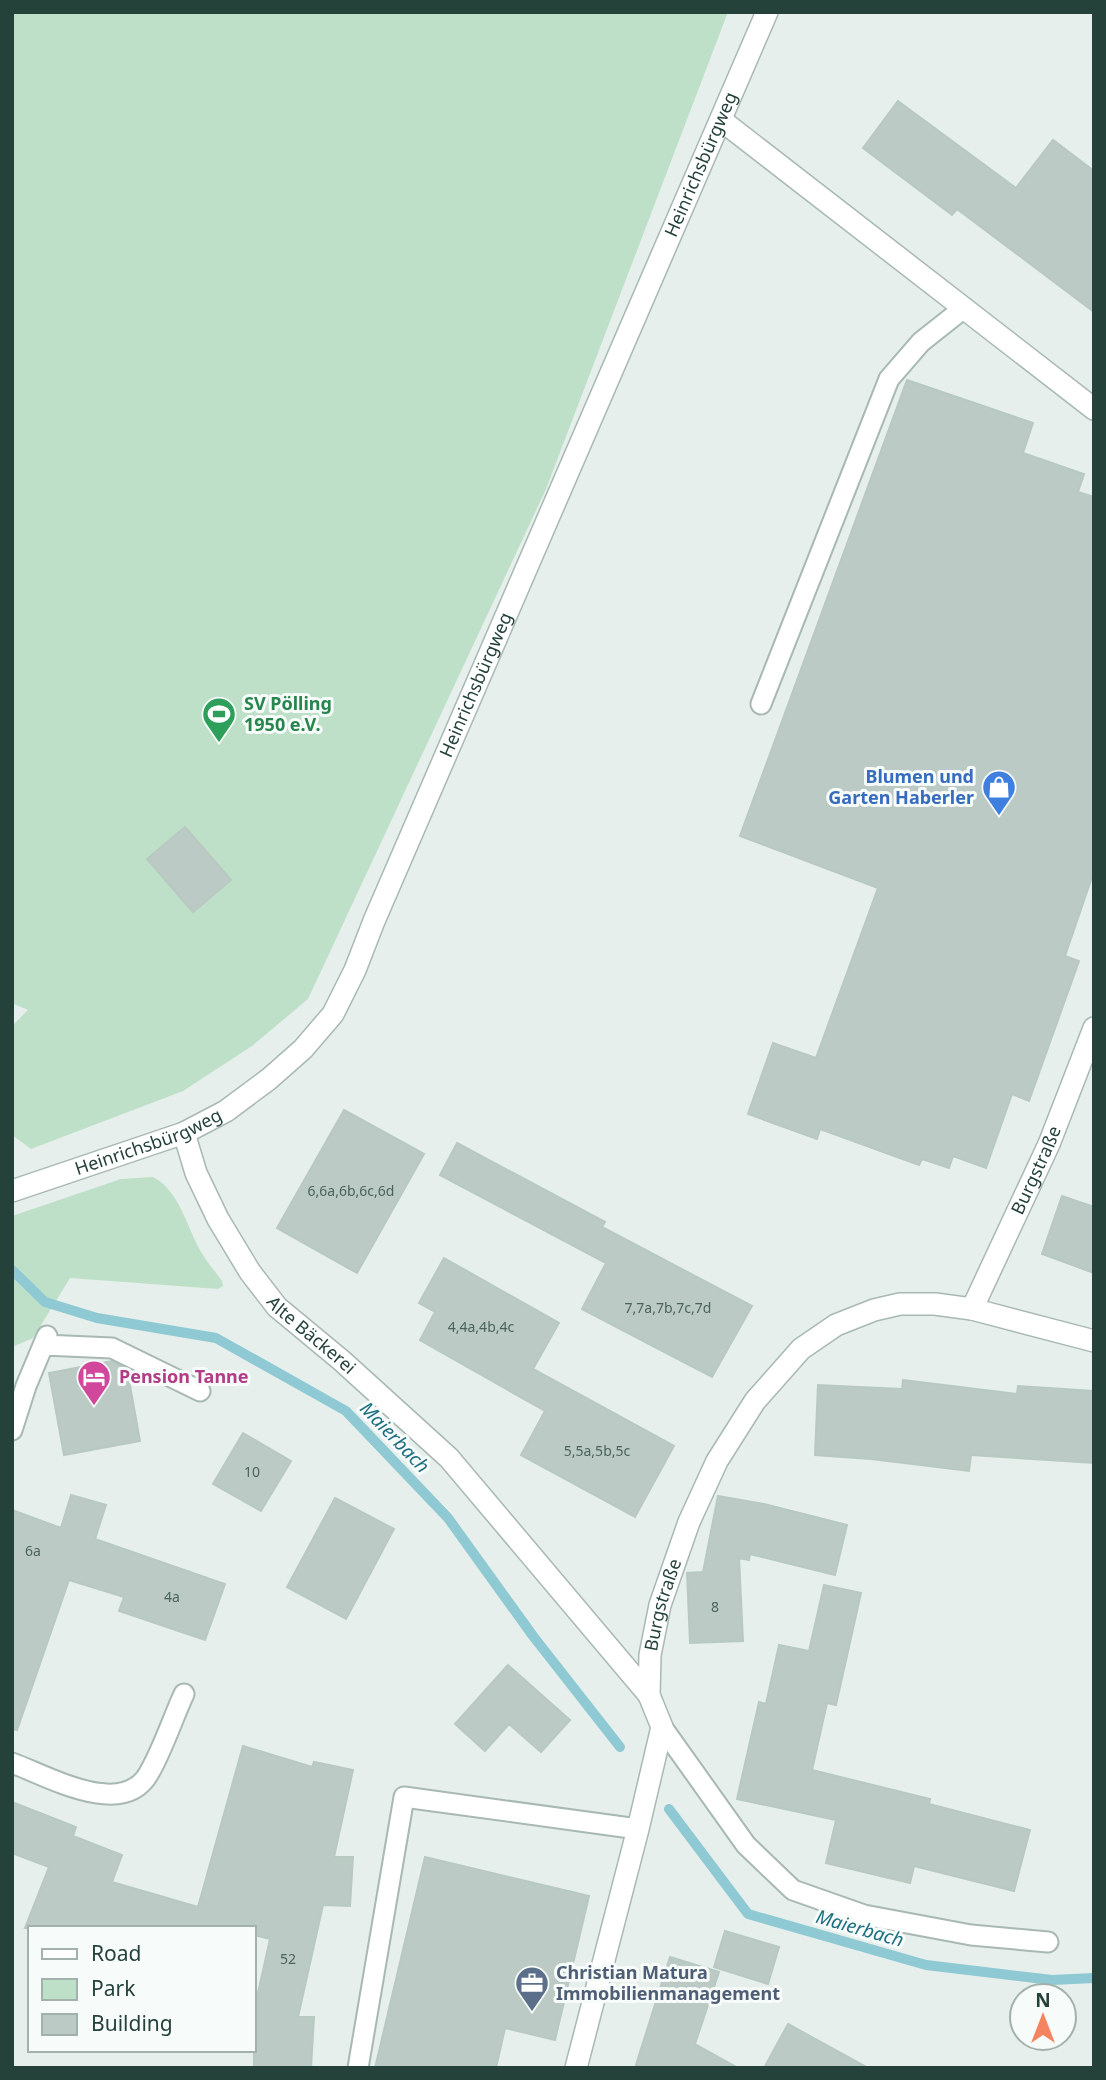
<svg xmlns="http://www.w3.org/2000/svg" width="1106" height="2080" font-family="'Noto Sans',sans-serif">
	<rect width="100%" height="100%" fill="#e6efeb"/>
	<path fill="#bfe0c8" d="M12,12H728L546,489L308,999L252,1046L183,1091L31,1149L12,1135V1026L28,1010L12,1003Z
		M153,1177C179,1190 186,1225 200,1250C206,1261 215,1271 222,1281L223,1286L218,1289L70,1278L33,1338L12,1347V1216L121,1179Z"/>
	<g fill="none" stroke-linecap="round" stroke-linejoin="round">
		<path stroke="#8ec9d4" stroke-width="10" d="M12,1270L45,1302L97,1318L216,1338L346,1411L448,1518L533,1636L620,1747
			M669,1809L748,1914L926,1965L1052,1980L1094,1978"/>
	</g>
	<path fill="#bbcac4" stroke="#b8c9c2" stroke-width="2" d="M898,101L1016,188L1053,140L1094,171V312L957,209L952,215L863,148Z
		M907,380L1033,423L1023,453L1084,474L1078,492L1094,497V871L1065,956L1079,961L1029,1101L1012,1094L986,1168L953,1156L949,1168L922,1159L919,1165L820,1129L817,1139L748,1114L773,1043L816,1058L878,888L740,836Z
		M185,827L231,880L193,912L147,859Z
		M344,1110L424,1154L357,1273L277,1228Z
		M457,1143L605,1222L602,1227L752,1306L712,1377L582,1309L606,1263L440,1175Z
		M1062,1196L1094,1207V1273L1042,1254Z
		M444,1258L559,1323L533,1369L674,1446L635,1517L521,1455L545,1411L420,1340L435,1312L419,1303Z
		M112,1361L127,1369L140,1441L64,1455L49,1373Z
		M903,1380L1017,1394L1018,1386L1094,1391V1463L971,1455L969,1471L871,1459L815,1455L818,1385L902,1389Z
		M243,1433L291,1461L261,1511L213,1484Z
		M71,1495L106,1505L95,1539L225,1584L205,1640L119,1611L124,1597L69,1580L17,1730L12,1729V1510L61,1528Z
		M718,1496L764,1504L847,1525L835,1575L750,1554L749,1560L739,1558L743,1641L690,1643L687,1573L703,1572Z
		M335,1498L394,1529L346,1619L287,1587Z
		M824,1585L861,1593L836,1705L827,1703L812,1770L930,1799L929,1804L1030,1830L1014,1891L914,1866L910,1883L826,1863L836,1820L737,1799L759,1702L766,1704L779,1645L809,1651Z
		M508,1665L570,1720L541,1752L509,1724L485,1751L455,1724Z
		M243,1746L312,1767L314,1762L353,1770L334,1857H353L350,1906L323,1905L298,2017H314L311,2068H254V2011L270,1939L254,1935V1928H25L49,1867L12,1853V1802L76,1827L73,1836L122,1855L112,1882L198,1907Z
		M425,1857L589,1896L555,2040L505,2028L496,2068H375Z
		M725,1931L779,1947L768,1984L714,1967Z
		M670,1957L719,1972L695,2044L738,2068H635Z
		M788,2024L868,2068H764Z"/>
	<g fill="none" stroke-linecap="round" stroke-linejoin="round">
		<g stroke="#a8b8b2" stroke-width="23">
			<path id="service" d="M761,704L889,379L921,342L964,308
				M44,1345L112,1348L200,1391
				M12,1430L26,1386L47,1336
				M662,1727L746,1845L793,1890L864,1915L971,1935L1048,1942
				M12,1763C48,1776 123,1820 149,1773C163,1749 172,1720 184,1694
				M358,2068L404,1797L638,1829"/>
		</g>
		<g stroke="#a8b8b2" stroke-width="24">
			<g id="minor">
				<path d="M721,120L1094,409"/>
				<path id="s1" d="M184,1133L196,1173L218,1219L250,1272L277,1307L341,1360L449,1458L649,1695"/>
				<path id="s2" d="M12,1191L184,1133L226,1111L269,1079L303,1049L333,1014L355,970L374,921L767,12"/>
				<path d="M972,1309L1094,1341"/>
				<path id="s3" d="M576,2068L638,1829L662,1727L649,1695L650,1655L660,1605L689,1522L717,1461L755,1401L801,1349L836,1325L874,1310L900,1304H935L972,1309L1049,1144L1094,1028"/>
			</g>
		</g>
		<use href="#service" stroke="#fff" stroke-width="19"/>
		<use href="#minor" stroke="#fff" stroke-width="21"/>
	</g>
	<defs>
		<g id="stadium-pin" transform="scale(1.75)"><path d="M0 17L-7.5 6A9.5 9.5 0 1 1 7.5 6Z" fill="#2e9e5b" stroke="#f7fbf9"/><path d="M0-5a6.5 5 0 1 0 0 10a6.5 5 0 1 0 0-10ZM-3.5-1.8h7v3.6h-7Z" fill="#fff"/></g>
		<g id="shop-pin" transform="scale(1.75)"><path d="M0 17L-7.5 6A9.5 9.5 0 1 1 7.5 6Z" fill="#3f7fe0" stroke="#f7fbf9"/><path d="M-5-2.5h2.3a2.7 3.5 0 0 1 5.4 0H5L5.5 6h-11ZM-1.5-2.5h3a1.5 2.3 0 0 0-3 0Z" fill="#fff"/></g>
		<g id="hotel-pin" transform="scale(1.75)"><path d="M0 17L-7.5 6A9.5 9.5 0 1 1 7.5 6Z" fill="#d1479c" stroke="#f7fbf9"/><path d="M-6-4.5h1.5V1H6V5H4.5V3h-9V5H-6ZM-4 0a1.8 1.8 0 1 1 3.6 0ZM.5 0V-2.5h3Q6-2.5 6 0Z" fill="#fff"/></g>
		<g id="office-pin" transform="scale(1.75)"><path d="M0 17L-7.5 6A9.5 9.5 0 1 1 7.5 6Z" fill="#5c6f8a" stroke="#f7fbf9"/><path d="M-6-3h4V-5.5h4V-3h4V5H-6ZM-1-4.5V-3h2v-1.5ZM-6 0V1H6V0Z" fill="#fff"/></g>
	</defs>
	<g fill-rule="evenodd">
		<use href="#stadium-pin" x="219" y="714"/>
		<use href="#shop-pin" x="999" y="787"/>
		<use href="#hotel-pin" x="94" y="1377"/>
		<use href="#office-pin" x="532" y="1983"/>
	</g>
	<g text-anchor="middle" stroke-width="6" stroke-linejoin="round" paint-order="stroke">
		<g font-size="14" fill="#4a645c">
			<text x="351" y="1196">6,6a,6b,6c,6d</text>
			<text x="668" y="1313">7,7a,7b,7c,7d</text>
			<text x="481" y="1332">4,4a,4b,4c</text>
			<text x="597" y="1456">5,5a,5b,5c</text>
			<text x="252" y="1477">10</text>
			<text x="33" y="1556">6a</text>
			<text x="172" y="1602">4a</text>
			<text x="715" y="1612">8</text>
			<text x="288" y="1964">52</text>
		</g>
		<g font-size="18" fill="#24423a" stroke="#f7fbf9">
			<text dy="6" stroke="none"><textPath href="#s2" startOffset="1300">Heinrichsbürgweg</textPath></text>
			<text dy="6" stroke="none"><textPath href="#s2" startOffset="733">Heinrichsbürgweg</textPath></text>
			<text dy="6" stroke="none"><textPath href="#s2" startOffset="145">Heinrichsbürgweg</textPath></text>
			<text dy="6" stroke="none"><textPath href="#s3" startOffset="1108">Burgstraße</textPath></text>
			<text dy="6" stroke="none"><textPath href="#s1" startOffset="243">Alte Bäckerei</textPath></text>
			<text dy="6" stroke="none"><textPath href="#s3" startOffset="478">Burgstraße</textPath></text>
		</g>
		<g font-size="18" font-weight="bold" fill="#27864d" stroke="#f7fbf9" text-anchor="start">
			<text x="244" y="710">SV Pölling<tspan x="244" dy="21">1950 e.V.</tspan></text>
		</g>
		<g font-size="18" font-weight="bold" fill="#366cbe" stroke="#f7fbf9" text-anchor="end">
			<text x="974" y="783">Blumen und<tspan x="974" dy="21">Garten Haberler</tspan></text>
		</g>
		<g font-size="18" font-weight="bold" fill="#b23c85" stroke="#f7fbf9" text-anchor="start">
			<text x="119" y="1383">Pension Tanne</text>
		</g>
		<g font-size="18" font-weight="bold" fill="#4e5e75" stroke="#f7fbf9" text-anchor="start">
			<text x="556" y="1979">Christian Matura<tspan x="556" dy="21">Immobilienmanagement</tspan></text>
		</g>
		<g font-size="19" font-style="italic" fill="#1c6f80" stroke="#f7fbf9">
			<text transform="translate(395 1437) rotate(46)" y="7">Maierbach</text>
			<text transform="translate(860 1928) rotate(16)" y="7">Maierbach</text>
		</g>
	</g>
	<rect width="1106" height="2080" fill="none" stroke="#24423a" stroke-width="28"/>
	<rect x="28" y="1926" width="228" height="126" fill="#f7fbf9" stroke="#a3b1ad" stroke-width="2"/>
	<rect x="42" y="1949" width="35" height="10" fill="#ffffff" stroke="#a3b1ad" stroke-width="2"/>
	<text x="91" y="1961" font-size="21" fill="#24423a">Road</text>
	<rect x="42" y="1979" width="35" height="21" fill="#bfe0c8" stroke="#a3b1ad" stroke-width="2"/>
	<text x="91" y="1996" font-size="21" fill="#24423a">Park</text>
	<rect x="42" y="2014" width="35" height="21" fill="#bbcac4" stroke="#a3b1ad" stroke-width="2"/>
	<text x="91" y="2031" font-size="21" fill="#24423a">Building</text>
	<g transform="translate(1043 2017)"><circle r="33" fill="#f7fbf9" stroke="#a3b1ad" stroke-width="2"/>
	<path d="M0-5L12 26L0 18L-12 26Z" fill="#f4845f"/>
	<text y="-10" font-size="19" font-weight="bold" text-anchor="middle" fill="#24423a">N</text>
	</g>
</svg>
